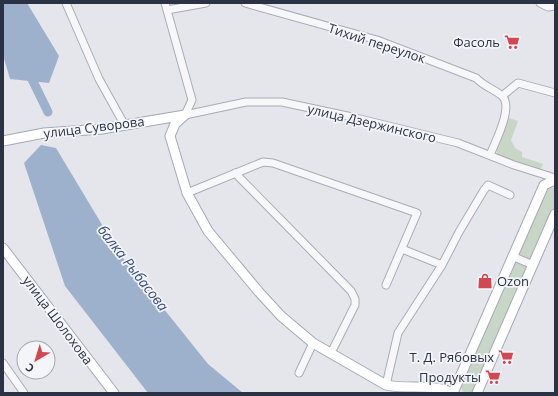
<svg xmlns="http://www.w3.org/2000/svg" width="558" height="396" font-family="'Open Sans',sans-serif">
	<rect width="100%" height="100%" fill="#e4e6ec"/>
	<path fill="#c8d6c5" d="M509,118L518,121L511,140L515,148L522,152V157L543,164L540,171L499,157L496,150Z
		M549,187L555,188V208L534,256L528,260L521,257L519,252Z
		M519,261L528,266L473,393L463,392L461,387L516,262Z"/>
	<path fill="#9eb1cc" d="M3,3H27L59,56L49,83L10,79L3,55Z
		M41,145L56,148L119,253L208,364L243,393H148L65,286L24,163Z"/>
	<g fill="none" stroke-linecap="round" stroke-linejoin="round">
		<path stroke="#9eb1cc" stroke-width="9" d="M28,71L48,112"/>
		<g stroke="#a9acb7" stroke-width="9">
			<path id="minor" d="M66,3L99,79L124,124
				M165,3L192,100L185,115
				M245,3L377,40L476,78C485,87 492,88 501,95C515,105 495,142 490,155
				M540,3L548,7L555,6
				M167,10L206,3
				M502,96L518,83L555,93
				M185,115L246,102H282L352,117L458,143L514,165L555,178
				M235,173L351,291L355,299V305L331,353
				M187,193L263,162L273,163L417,213L386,285
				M402,249L442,265
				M512,256L533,265
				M3,363L24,393
				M299,373L313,343
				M386,385L398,333L442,265L459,232L484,190L488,185L510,195"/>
		</g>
		<g stroke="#a3a9b8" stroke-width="11">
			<path id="major" d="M185,115L175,124L170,136L187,193L208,231L259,292L281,316L313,343L386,385C408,390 433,383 453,393
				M3,141L44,133L102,129L185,115
				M3,248L114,393
				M453,393L544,185L555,180
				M477,393L555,214"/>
		</g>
		<use href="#minor" stroke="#f7f7fa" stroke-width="7"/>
		<use href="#major" stroke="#fff" stroke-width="9"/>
	</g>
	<defs>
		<g id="supermarket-bare" transform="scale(1.2)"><path d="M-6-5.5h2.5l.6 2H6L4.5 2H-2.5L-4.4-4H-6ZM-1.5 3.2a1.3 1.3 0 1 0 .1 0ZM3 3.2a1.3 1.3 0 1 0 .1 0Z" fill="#d14852" stroke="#f4f5f9" stroke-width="2.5" paint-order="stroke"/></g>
		<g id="shop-bare" transform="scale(1.2)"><path d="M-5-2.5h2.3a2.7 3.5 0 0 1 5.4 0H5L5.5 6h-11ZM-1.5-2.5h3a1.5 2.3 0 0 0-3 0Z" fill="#d14852" stroke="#f4f5f9" stroke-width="2.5" paint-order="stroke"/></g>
	</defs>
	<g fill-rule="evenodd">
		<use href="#supermarket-bare" x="512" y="42"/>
		<use href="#shop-bare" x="485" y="281"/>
		<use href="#supermarket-bare" x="506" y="357"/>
		<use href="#supermarket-bare" x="493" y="377"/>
	</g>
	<g text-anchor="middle" stroke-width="3.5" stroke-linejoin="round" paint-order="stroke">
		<g font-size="13" fill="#2b3245" stroke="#f4f5f9" text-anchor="end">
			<text x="500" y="47">Фасоль</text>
			<text x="497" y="286" text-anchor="start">Ozon</text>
			<text x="494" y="362">Т. Д. Рябовых</text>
			<text x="481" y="382">Продукты</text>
		</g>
		<g font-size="13" fill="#2b3245" stroke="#f4f5f9">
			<text transform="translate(377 43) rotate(18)" y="5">Тихий переулок</text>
			<text transform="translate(372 123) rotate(13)" y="5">улица Дзержинского</text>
			<text transform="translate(94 127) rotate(-7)" y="5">улица Суворова</text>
			<text transform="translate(58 320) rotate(53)" y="5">улица Шолохова</text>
		</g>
		<g font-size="14" font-style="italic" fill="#344d7a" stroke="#f4f5f9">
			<text transform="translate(133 268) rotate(52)" y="5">балка Рыбасова</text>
		</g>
	</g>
	<rect width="558" height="396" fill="none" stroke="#2b3245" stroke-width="8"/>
	<g transform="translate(36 360) rotate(218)"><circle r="19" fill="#f4f5f9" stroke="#a4a7b1"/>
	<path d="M0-3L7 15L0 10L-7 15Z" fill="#d14852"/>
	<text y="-6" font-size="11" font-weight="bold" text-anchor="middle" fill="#2b3245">С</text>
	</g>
</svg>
